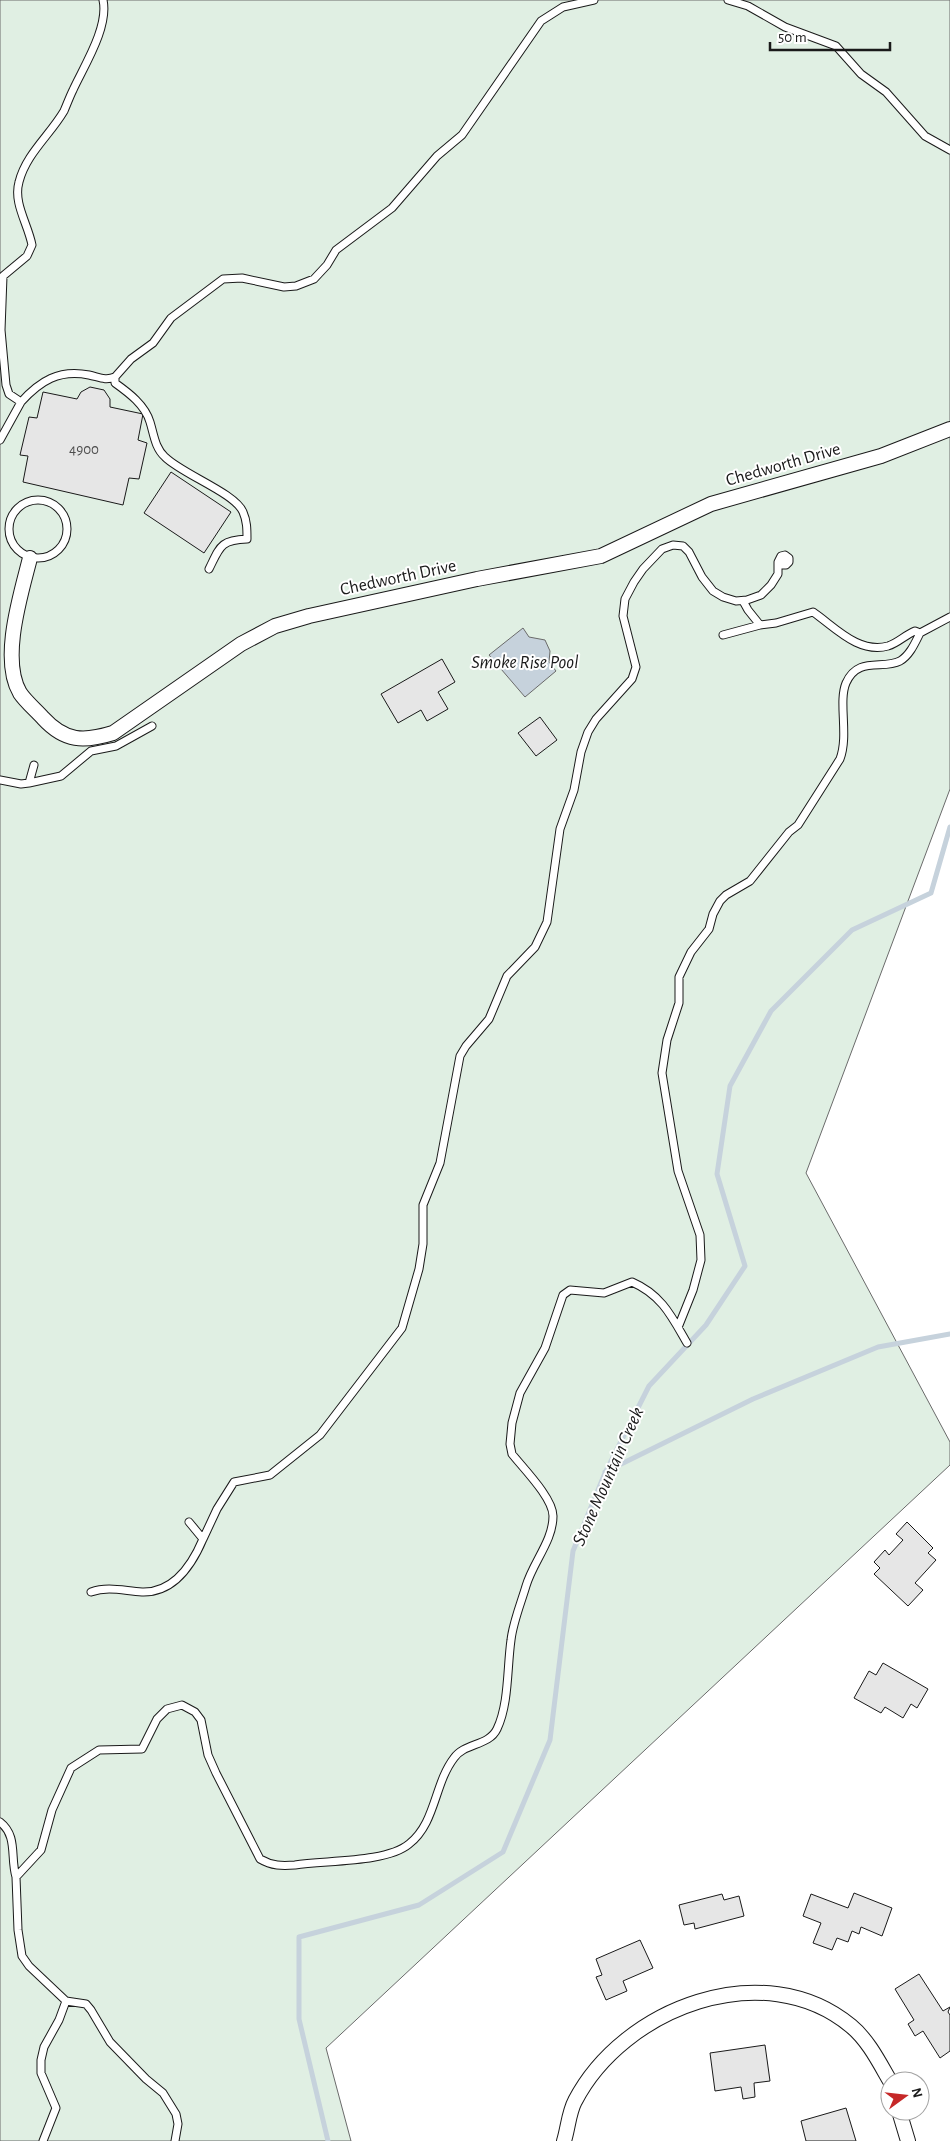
<svg xmlns="http://www.w3.org/2000/svg" width="950" height="2141" font-family="'Alegreya Sans',sans-serif">
	<rect width="100%" height="100%" fill="#fff"/>
	<path fill="#e0efe3" stroke="#6a6a6a" d="M0,0H950V789L806,1173L950,1442V1465L326,2048L351,2141H0Z"/>
	<path fill="#c6d2dc" stroke="#6a6a6a" d="M523,628L529,637L545,640L550,651L549,662L556,671L525,697L489,655Z"/>
	<g fill="none" stroke-linecap="round" stroke-linejoin="round">
		<path stroke="#c6d2dc" stroke-width="5" d="M605,1472L753,1399L878,1347L950,1334
			M328,2141L299,2019V1937L419,1905L503,1852L550,1740L573,1551L605,1473L649,1386L706,1325L745,1266L717,1174L730,1086L771,1011L852,930L931,893L950,827"/>
	</g>
	<path fill="#e6e6e6" stroke="#1a1a1a" d="M90,387L104,390L110,399V407L143,414L138,440L147,443L139,479L129,478L123,505L23,482L28,456L20,455L29,417L37,418L43,392L77,399L81,392Z
		M171,472L231,512L204,553L144,513Z
		M442,659L455,682L438,692L448,709L427,721L421,710L398,723L381,694Z
		M540,717L557,740L536,756L518,733Z
		M907,1522L933,1548L928,1553L936,1560L915,1583L923,1590L908,1606L874,1574L880,1568L874,1562L885,1550L889,1555L903,1540L896,1534Z
		M883,1663L928,1689L917,1708L911,1704L903,1718L885,1707L881,1713L854,1698L869,1671L876,1675Z
		M854,1893L892,1908L882,1936L861,1927L859,1934L852,1931L848,1942L837,1938L832,1950L813,1943L821,1923L803,1916L811,1894L848,1908Z
		M722,1894L724,1900L739,1896L744,1916L695,1929L694,1923L684,1925L679,1905Z
		M640,1940L653,1968L623,1981L627,1991L606,2000L596,1977L602,1975L596,1959Z
		M919,1974L943,2011L950,2007L948,2012L950,2015V2051L940,2058L923,2031L915,2036L908,2024L914,2020L895,1989Z
		M765,2045L770,2081L754,2083L755,2097L743,2099L741,2087L715,2091L710,2053Z
		M846,2108L856,2141H806L801,2121Z"/>
	<g fill="none" stroke-linecap="round" stroke-linejoin="round">
		<g stroke="#1a1a1a" stroke-width="9">
			<path id="lane" d="M728,0L748,6L785,27L836,46L861,74L886,92L925,136L950,150
				M115,377L131,359L153,343L171,318L223,279L242,278L284,287L296,286L314,279L327,265L336,250L392,208L437,156L462,135L541,21L563,7L594,0
				M21,402C40,381 59,369 89,375C99,377 105,381 115,377V383C129,393 145,405 150,422C154,435 155,448 165,457C182,474 235,493 243,512C247,521 247,529 247,539C220,540 220,547 209,569
				M0,440L21,402L9,394L6,385L1,330L3,276L27,256L32,245C28,224 13,203 19,182C26,154 50,135 64,111C67,104 70,96 73,90C84,66 109,27 103,0
				M9 529a29 29 0 1 1 58 0a29 29 0 1 1-58 0Z
				M760,625L776,623L813,612C835,627 858,654 888,646C898,643 905,635 915,631L920,633L950,617
				M723,635L760,625L748,610L743,601
				M0,780L21,784L29,783L34,765
				M29,783L61,776L91,751L116,746L152,726
				M679,1325L693,1290L701,1260L700,1235L678,1171L662,1073L667,1040L679,1003V977L691,952L709,929L713,914L720,901L726,895L750,881L789,832L798,825L840,759C849,735 838,702 846,683C858,656 882,670 900,661C910,655 915,643 920,633
				M203,1539L217,1509L234,1482L270,1475L320,1435L402,1328L419,1269L423,1244V1205L440,1163L460,1056L466,1046L489,1019L507,976L535,947L547,922L560,829L574,790L581,752L588,732L596,719L632,679L636,667L623,616L625,599L634,582L643,569L662,549L673,545L683,546L689,552L702,577L713,591L723,597L736,601L747,600L761,595L771,585L778,574V562L781,556L785,555L789,558V562L786,565H781L782,559L785,558V561
				M91,1592C108,1586 124,1591 142,1592C173,1593 192,1565 203,1539L189,1522
				M0,1822C18,1836 10,1857 16,1877
				M43,2141L56,2108L41,2073V2060L44,2047L59,2020L66,2001
				M175,2141L178,2124L176,2114L163,2093L146,2079L110,2042L91,2010L86,2004L66,2001L29,1966L22,1956L18,1930L16,1877L41,1850L52,1810L71,1768L99,1750L142,1749L157,1719L167,1709L182,1705L195,1712L201,1720L208,1755L216,1773L260,1859C272,1866 282,1866 295,1865C325,1860 386,1863 409,1844C436,1823 434,1784 454,1758C464,1743 489,1746 497,1729C509,1704 507,1668 511,1640C513,1622 521,1603 526,1586C533,1562 553,1541 553,1516C553,1498 523,1468 512,1454L510,1444L512,1423L520,1393L545,1348L563,1295L570,1290L604,1293L632,1282C662,1295 672,1317 687,1343"/>
		</g>
		<g stroke="#1a1a1a" stroke-width="16">
			<path id="street" d="M30,558C21,594 0,659 20,693C26,702 36,710 43,718C65,742 84,742 113,733L241,644L275,626L309,616L477,579L601,556L711,504L881,456L950,429
				M899,2111L908,2141
				M564,2141C568,2128 569,2112 575,2101C623,2008 764,1954 851,2026C868,2040 879,2062 890,2081"/>
		</g>
		<use href="#lane" stroke="#fff" stroke-width="7"/>
		<use href="#street" stroke="#fff" stroke-width="14"/>
	</g>
	<g text-anchor="middle" stroke-width="4" stroke-linejoin="round" paint-order="stroke">
		<g font-size="15" fill="#4d4d4d">
			<text x="84" y="454">4900</text>
		</g>
		<g font-size="18" fill="#1a1a1a" stroke="#fff">
			<text transform="translate(783 464) rotate(-16)" y="6">Chedworth Drive</text>
			<text transform="translate(398 577) rotate(-12)" y="6">Chedworth Drive</text>
		</g>
		<g font-size="19" font-style="italic" fill="#1a1a1a" stroke="#fff">
			<text x="525" y="668">Smoke Rise Pool</text>
			<text transform="translate(607 1476) rotate(-66)" y="7">Stone Mountain Creek</text>
		</g>
	</g>
	<g transform="translate(905 2096) rotate(75)"><circle r="24" fill="#ffffff" stroke="#a3a3a3"/>
	<path d="M0-4L9 19L0 12L-9 19Z" fill="#c62828"/>
	<text y="-8" font-size="14" font-weight="bold" text-anchor="middle" fill="#1a1a1a">N</text>
	</g>
	<path d="M770 42v8h120v-8" fill="none" stroke="#1a1a1a" stroke-width="2.5"/>
	<text x="778" y="42" font-size="15" fill="#1a1a1a" stroke="#ffffff" stroke-width="4" paint-order="stroke">50 m</text>
</svg>
